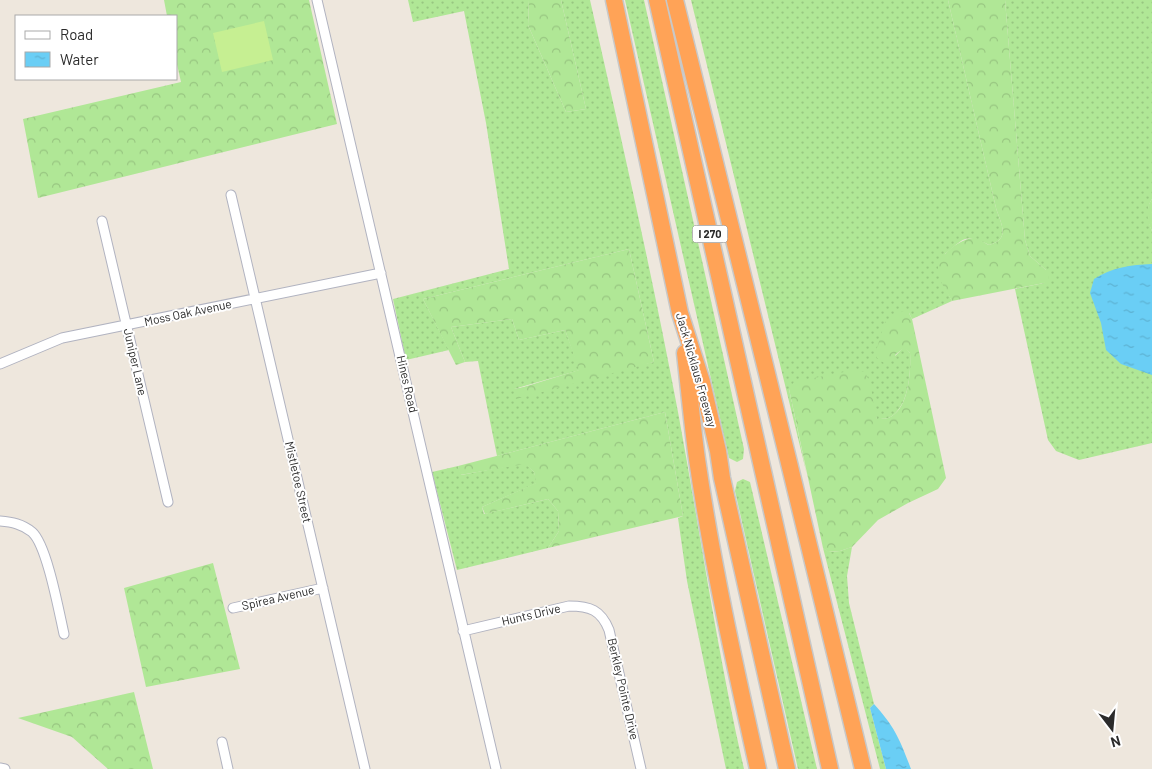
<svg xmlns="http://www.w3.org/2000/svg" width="1152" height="769" font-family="Barlow,sans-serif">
	<defs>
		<pattern id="grass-dots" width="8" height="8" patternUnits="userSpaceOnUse" patternTransform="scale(1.25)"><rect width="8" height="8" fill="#b0e796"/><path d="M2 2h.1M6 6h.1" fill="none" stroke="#98c681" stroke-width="1.8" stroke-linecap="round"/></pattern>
		<pattern id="forest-crowns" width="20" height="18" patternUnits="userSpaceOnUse" patternTransform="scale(1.25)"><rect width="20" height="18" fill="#b0e796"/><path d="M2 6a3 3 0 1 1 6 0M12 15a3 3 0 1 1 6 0" fill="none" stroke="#98c681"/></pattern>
		<pattern id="water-ripples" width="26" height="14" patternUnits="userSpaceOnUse" patternTransform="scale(1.25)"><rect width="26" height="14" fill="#6acef5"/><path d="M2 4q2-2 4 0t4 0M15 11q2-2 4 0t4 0" fill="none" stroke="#5cb1d2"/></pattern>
	</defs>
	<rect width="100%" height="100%" fill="#eee7dd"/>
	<path fill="url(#grass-dots)" d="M408,0H529L528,25L566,112L586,109L561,0H590C621,137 652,274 678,412C700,531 717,651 744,769H726L687,581L678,518L683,516L665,412L497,456L478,361L465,362L451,327L512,319L519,340L565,330L580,370L514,389L654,362L629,249L423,299L449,350L406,360L393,299L509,269L486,123L464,11L413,22Z
		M625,0H644L744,449L743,459L737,462L729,458Z
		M691,0H948L996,208C1001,224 1011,239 989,245C964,233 964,239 945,254L942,282L952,301L912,319L909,313L895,356L904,347L910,353C911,371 909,405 892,416C888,419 882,419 877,419L875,414L789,389L807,475Z
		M1005,0H1152V199C1146,206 1148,223 1152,231V443L1079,460L1056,451L1048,440L1015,289L1044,283L1046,270L1030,256L1025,240Z
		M525,463L534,472L537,483L482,507L484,514L548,499L558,511L559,531L548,548L457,570L432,472L458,466L461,475Z
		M743,479L750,482L817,769H798L735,491L737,482Z
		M852,547L847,576L849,603L874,704L870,708L886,769H880L823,548L829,552L840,551Z"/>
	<path fill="url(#forest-crowns)" d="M164,0H309L337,124L38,198L23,119L181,82L176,60V16H167Z
		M529,0H561L586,109L566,112L528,25Z
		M948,0H1005L1025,240L1030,256L1046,270L1049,278L1044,283L952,301C947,292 938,280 938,269C938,255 962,237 975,238C979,239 985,243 989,245C1011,239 1001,224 996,208Z
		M1152,199V231C1147,222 1145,208 1152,199Z
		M629,249L654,362L516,399L514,390L579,370L565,330L519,340L512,319L451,327L465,362L456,365L423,299Z
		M903,311L909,313L912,319L946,478L938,489L908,503L878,520L852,547L840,551L828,552L823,548L789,389L794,382L854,370L865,372L870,383L877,419C882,419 888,419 892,416C909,406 911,370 910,353L904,348L884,363L877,358L876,351L885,322Z
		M665,412L683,516L548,548L559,531L558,511L548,499L485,514L482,507L536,483L534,472L525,464L460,475L458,466Z
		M213,563L240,669L146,687L124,588Z
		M134,692L153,769H108L72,737L18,718Z"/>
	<path fill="#c6ef92" d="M264,21L273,60L222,72L213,33Z"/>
	<path fill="url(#water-ripples)" d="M1152,264V375L1121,364L1106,350L1101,323L1090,293L1094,279C1113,267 1130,265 1152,264Z
		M874,704C895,727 900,740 911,769H886L870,708Z"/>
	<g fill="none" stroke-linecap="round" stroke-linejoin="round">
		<g stroke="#b1b3c0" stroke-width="11">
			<path id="street" d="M317,0L496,769
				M231,195L365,769
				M102,221L168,502
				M0,364L62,338L381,273
				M0,521C12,522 22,524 32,532C47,545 59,612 64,634
				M233,608L323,588
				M463,631L569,606C590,606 601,610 609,630L641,769
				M222,742L228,769
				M0,768L5,769"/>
		</g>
		<g stroke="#c8c8c8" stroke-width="19">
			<path id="highway" d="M614,0L680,313L702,382L718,451L722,478L787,769
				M657,0L830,769
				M675,0L790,467L863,769
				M685,353C689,388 692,423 697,459C712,563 735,666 758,769"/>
		</g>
		<use href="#street" stroke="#fff" stroke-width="9"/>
		<use href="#highway" stroke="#ffa357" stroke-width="16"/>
	</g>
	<g text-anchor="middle" stroke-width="4" stroke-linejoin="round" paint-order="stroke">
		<rect fill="#fff" stroke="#6b6b6b" stroke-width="1" x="692.5" y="225.5" width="35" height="17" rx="4"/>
		<g font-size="11" font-weight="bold" fill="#2b2b2b">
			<text x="710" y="238">I 270</text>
		</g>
		<g font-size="12" fill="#2b2b2b" stroke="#fff">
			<text transform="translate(188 313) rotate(-12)" y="4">Moss Oak Avenue</text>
			<text transform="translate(135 362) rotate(77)" y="4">Juniper Lane</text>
			<text transform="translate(696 370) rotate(74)" y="4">Jack Nicklaus Freeway</text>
			<text transform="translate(407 384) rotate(77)" y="4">Hines Road</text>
			<text transform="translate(298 482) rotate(77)" y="4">Mistletoe Street</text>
			<text transform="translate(278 598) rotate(-13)" y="4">Spirea Avenue</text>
			<text transform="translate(531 615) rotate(-13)" y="4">Hunts Drive</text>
			<text transform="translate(623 689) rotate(77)" y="4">Berkley Pointe Drive</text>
		</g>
	</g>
	<rect x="15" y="15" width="162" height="65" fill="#ffffff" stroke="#aaaaaa"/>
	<rect x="25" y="31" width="25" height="8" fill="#ffffff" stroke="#aaaaaa"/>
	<text x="60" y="40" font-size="15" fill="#2b2b2b">Road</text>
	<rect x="25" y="52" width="25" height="15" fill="url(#water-ripples)" stroke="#aaaaaa"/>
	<text x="60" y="65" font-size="15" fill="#2b2b2b">Water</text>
	<g transform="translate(1112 729) rotate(164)" stroke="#ffffff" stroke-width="4" paint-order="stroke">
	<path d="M0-4L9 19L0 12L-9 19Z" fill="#2b2b2b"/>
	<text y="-8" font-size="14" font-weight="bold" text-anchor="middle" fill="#2b2b2b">N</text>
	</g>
</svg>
